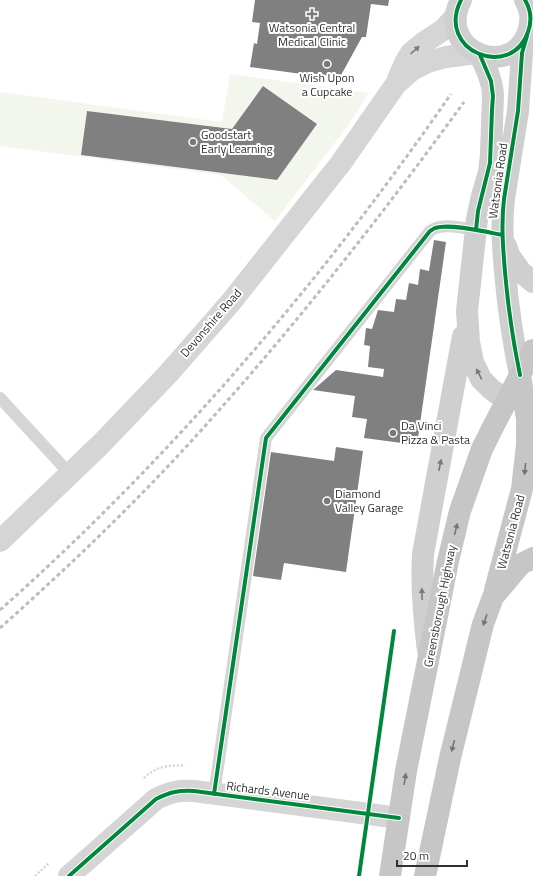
<svg xmlns="http://www.w3.org/2000/svg" width="533" height="876" font-family="'Titillium Web',sans-serif">
	<rect width="100%" height="100%" fill="#fff"/>
	<path fill="#f3f6ed" fill-rule="evenodd" d="M230,74L369,93L347,127L275,221L221,175L0,146V92L222,122ZM263,86L317,124L277,180L81,155L87,111L232,129Z"/>
	<path fill="#808080" d="M255,0H389L388,6L371,4L366,37H362L340,77L309,73V75L250,67L254,43L257,44L260,23L252,22Z
		M263,86L317,124L277,180L81,155L87,111L232,129Z
		M434,240L446,242L417,445L364,438L367,419L352,417L355,396L313,390L336,370L383,377L384,369L368,367L370,346L364,345L366,328L372,329L378,310L394,312L396,299L406,300L409,283L418,285L420,269L429,271Z
		M336,447L363,451L346,572L284,563L281,580L253,576L271,452L334,461Z"/>
	<g fill="none" stroke-linecap="round" stroke-linejoin="round">
		<path stroke="#d5d5d5" stroke-width="2.5" stroke-dasharray="2 2" stroke-linecap="butt" d="M144,778C155,767 170,764 185,766
			M371,791L394,631
			M35,876L49,863"/>
		<path stroke="#d5d5d5" stroke-width="12" d="M0,398L70,474
			M214,794L266,438L430,231C442,222 462,228 476,230"/>
		<path stroke="#d5d5d5" stroke-width="22" d="M69,876L156,799C170,792 179,790 194,791L399,818"/>
		<path stroke="#d5d5d5" stroke-width="22" d="M398,79L405,63L411,53L423,43L443,30L455,17
			M0,541L101,444L168,374L231,302L341,163L396,84L412,70L428,62L446,57L477,53"/>
		<path stroke="#cfcfcf" stroke-width="22" d="M461,0C435,51 511,81 528,32C532,21 531,10 525,0
			M480,55L488,73L492,86L493,96L491,154L489,172L482,196L477,219L467,311L469,342L473,362L481,379L491,389L507,401
			M506,246L509,255L521,272L533,282
			M520,375C513,341 508,307 505,272C503,248 501,224 504,199L518,111L522,53L527,36
			M428,651C424,619 421,587 423,554L463,336"/>
		<path stroke="#c6c6c6" stroke-width="22" d="M495,590L522,489L527,445V419L520,375
			M390,876L406,771L448,561L460,511L482,449L494,425L533,350
			M425,876L450,758L483,624L493,597L521,564L533,558"/>
		<path stroke="#bdbdbd" stroke-width="3" stroke-dasharray="4 3" stroke-linecap="butt" d="M0,610C171,458 321,282 451,94
			M0,628C64,571 127,511 185,448C285,339 377,222 464,102"/>
		<g stroke="#fff" stroke-width="6">
			<path id="cycleway" d="M461,0C435,51 511,81 528,32C532,21 531,10 525,0
				M476,230L478,211L490,163L492,110L493,96L491,81L480,55
				M520,375C513,341 508,307 505,272C503,248 501,224 504,199L518,111L522,53L527,36
				M214,794L266,438L430,231C431,231 434,228 435,228C450,223 487,232 502,235
				M69,876L156,799C170,792 179,790 194,791L399,818
				M359,876L394,631"/>
		</g>
		<use href="#cycleway" stroke="#00873e" stroke-width="4"/>
	</g>
	<defs><path id="oneway-solid" d="M-6-.8H1V-3.2L6.5 0L1 3.2V.8H-6Z"/></defs>
	<use fill="#7b7b7b" href="#oneway-solid" transform="translate(415 50) rotate(-42)"/>
	<g fill="#787878">
		<use href="#oneway-solid" transform="translate(479 374) rotate(-117)"/>
		<use href="#oneway-solid" transform="translate(440 465) rotate(-79)"/>
		<use href="#oneway-solid" transform="translate(422 594) rotate(-92)"/>
	</g>
	<g fill="#747474">
		<use href="#oneway-solid" transform="translate(525 469) rotate(96)"/>
		<use href="#oneway-solid" transform="translate(456 529) rotate(-76)"/>
		<use href="#oneway-solid" transform="translate(485 620) rotate(109)"/>
		<use href="#oneway-solid" transform="translate(453 746) rotate(104)"/>
		<use href="#oneway-solid" transform="translate(405 779) rotate(-81)"/>
	</g>
	<g fill="#797979" stroke="#fff" stroke-width="1.5">
		<path d="M310 8h4v4h4v4h-4v4h-4v-4h-4v-4h4z"/>
		<circle cx="327" cy="64" r="4"/>
		<circle cx="193" cy="142" r="4"/>
		<circle cx="393" cy="433" r="4"/>
		<circle cx="327" cy="501" r="4"/>
	</g>
	<g text-anchor="middle" stroke-width="4" stroke-linejoin="round" paint-order="stroke">
		<g font-size="12" fill="#313131" stroke="#fff" text-anchor="start">
			<text x="312" y="32" text-anchor="middle">Watsonia Central<tspan x="312" dy="14">Medical Clinic</tspan></text>
			<text x="327" y="82" text-anchor="middle">Wish Upon<tspan x="327" dy="14">a Cupcake</tspan></text>
			<text x="201" y="139">Goodstart<tspan x="201" dy="14">Early Learning</tspan></text>
			<text x="401" y="430">Da Vinci<tspan x="401" dy="14">Pizza &amp; Pasta</tspan></text>
			<text x="335" y="498">Diamond<tspan x="335" dy="14">Valley Garage</tspan></text>
		</g>
		<g font-size="12" fill="#313131" stroke="#fff">
			<text transform="translate(498 181) rotate(-82)" y="4">Watsonia Road</text>
			<text transform="translate(211 323) rotate(-49)" y="4">Devonshire Road</text>
			<text transform="translate(511 532) rotate(-75)" y="4">Watsonia Road</text>
			<text transform="translate(440 606) rotate(-79)" y="4">Greensborough Highway</text>
			<text transform="translate(268 791) rotate(7)" y="4">Richards Avenue</text>
		</g>
	</g>
	<path d="M397 860v6h70v-6" fill="none" stroke="#313131" stroke-width="2"/>
	<text x="403" y="860" font-size="12" fill="#313131" stroke="#ffffff" stroke-width="3" paint-order="stroke">20 m</text>
</svg>
